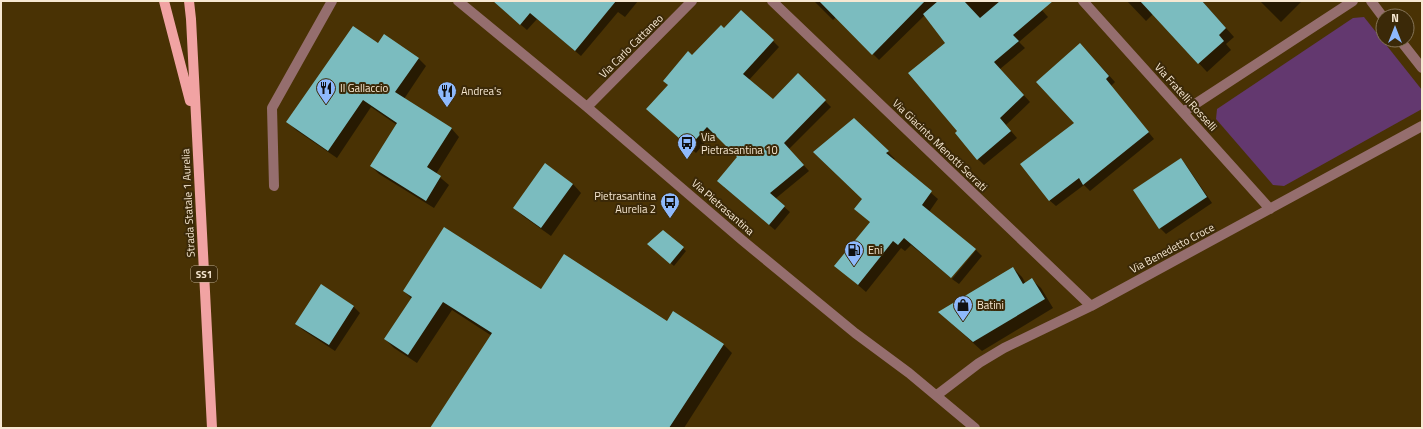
<svg xmlns="http://www.w3.org/2000/svg" width="1423" height="429" font-family="'Titillium Web',sans-serif">
	<rect width="100%" height="100%" fill="#493204"/>
	<path fill="#63386f" d="M1364,17L1422,90V109L1284,186L1273,185L1216,119L1217,109L1353,18Z"/>
	<path fill="#0007" d="M493,1H638L625,17L618,12L581,56L537,19L527,30Z
		M814,1H1034L1048,17L1019,42L1025,48L1000,69L1030,102L1006,125L1017,138L984,165L978,159L958,132L946,43L925,15L879,60L836,17L833,20Z
		M1127,1H1202L1234,37L1226,44L1231,50L1207,72L1153,14L1146,21Z
		M1260,1H1302L1281,22Z
		M724,29L773,41L779,47L749,80L773,101L798,74L831,107L789,149L809,171L775,199L790,212L775,230L724,187L738,157L714,132L696,153L653,115L669,86L664,81Z
		M379,45L418,58L426,66L404,99L451,128L459,137L436,174L449,185L434,208L379,174L371,166L397,125L371,107L337,158L296,130L288,122Z
		M1086,50L1115,82L1111,86L1154,139L1090,191L1084,185L1056,206L1049,200L1076,123Z
		M888,152L895,159L893,160L938,199L929,212L950,277L911,245L905,251L901,248L866,292L836,266L870,222L864,200L821,159Z
		M1180,159L1186,165L1212,203L1166,234L1160,228Z
		M573,184L581,193L551,236L523,216L514,208Z
		M663,231L686,251L674,266L652,247Z
		M976,250L982,256L959,284L952,279Z
		M1013,268L1022,277L1026,284L1032,280L1041,288L1053,308L982,351L939,312Z
		M321,286L354,307L360,313L335,351L303,330L296,323Z
		M541,290L668,322L674,312L724,345L732,353L684,428H432L492,336L452,310L417,363L394,348L385,339L412,299L404,291Z"/>
	<path fill="#7bbcbf" d="M493,1H616L575,51L530,13L520,25Z
		M819,1H925L872,55Z
		M938,1H964L980,18L1000,1H1053L1013,35L1019,41L994,62L1024,95L1000,118L1011,131L977,160L955,133L957,131L908,73L945,43L923,14Z
		M1140,1H1202L1226,28L1219,35L1224,41L1198,64Z
		M741,10L774,40L743,74L773,99L798,73L826,100L784,143L804,165L770,193L785,206L769,225L717,181L737,157L707,127L689,147L646,109L668,85L663,81L688,51L692,55L721,25L724,28Z
		M353,26L378,43L384,34L419,58L395,92L452,128L427,167L441,176L426,201L370,166L397,123L363,100L328,151L286,122Z
		M1080,43L1109,76L1106,79L1149,132L1083,185L1079,178L1049,201L1020,164L1074,123L1036,82Z
		M854,118L889,151L886,153L932,191L922,205L976,249L951,278L904,238L898,245L893,241L858,285L834,266L870,222L854,209L862,199L813,152Z
		M1181,158L1207,197L1159,229L1133,190Z
		M545,163L573,184L541,228L513,208Z
		M444,227L541,289L564,254L667,321L673,311L724,344L669,428H430L492,333L443,302L408,355L384,339L412,297L403,291Z
		M663,230L684,247L670,264L647,244Z
		M1013,267L1023,284L1032,278L1045,299L973,342L938,312Z
		M321,284L354,306L329,345L295,324Z"/>
	<g fill="none" stroke-linecap="round" stroke-linejoin="round">
		<path stroke="#956e6e" stroke-width="10" d="M458,1L587,107L742,240L855,333L909,373L975,428
			M772,1L1091,306
			M1083,1L1270,209
			M1371,1L1383,17
			M1400,40L1422,68
			M587,107L692,1
			M1183,112L1353,1
			M274,186L272,108L332,1
			M937,395L979,363L1004,348L1091,306L1422,126"/>
		<path stroke="#f1a3a3" stroke-width="10" d="M164,1L190,101
			M189,1L191,19C197,156 206,292 212,428"/>
	</g>
	<defs>
		<g id="restaurant-pin" transform="scale(1)"><path d="M0 17L-7.5 6A9.5 9.5 0 1 1 7.5 6Z" fill="#8eb9fc" stroke="#3b2908"/><path d="M-5-6h1v4h1v-4h1v4h1v-4h1v5L-1.5 .5V6h-2V.5L-5-1ZM5-6V6H3V1.5H1.5Q1.5-4 5-6Z" fill="#111"/></g>
		<g id="bus-pin" transform="scale(1)"><path d="M0 17L-7.5 6A9.5 9.5 0 1 1 7.5 6Z" fill="#8eb9fc" stroke="#3b2908"/><path d="M-5-6H5V4H4V6H2V4H-2V6H-4V4H-5ZM-3.5-4V0h7V-4ZM-3.5 1.2v1.5H-2V1.2ZM2 1.2v1.5H3.5V1.2Z" fill="#111"/></g>
		<g id="fuel-pin" transform="scale(1)"><path d="M0 17L-7.5 6A9.5 9.5 0 1 1 7.5 6Z" fill="#8eb9fc" stroke="#3b2908"/><path d="M-5.5-6h7V0h2V4h1.3V-2.5L3-4.5l.8-.8L6-3V5H2.5V1h-1V6h-7ZM-4.2-4.7v3.2H.2V-4.7Z" fill="#111"/></g>
		<g id="shop-pin" transform="scale(1)"><path d="M0 17L-7.5 6A9.5 9.5 0 1 1 7.5 6Z" fill="#8eb9fc" stroke="#3b2908"/><path d="M-5-2.5h2.3a2.7 3.5 0 0 1 5.4 0H5L5.5 6h-11ZM-1.5-2.5h3a1.5 2.3 0 0 0-3 0Z" fill="#111"/></g>
	</defs>
	<g fill-rule="evenodd">
		<use href="#restaurant-pin" x="326" y="88"/>
		<use href="#restaurant-pin" x="447" y="91"/>
		<use href="#bus-pin" x="687" y="143"/>
		<use href="#bus-pin" x="670" y="202"/>
		<use href="#fuel-pin" x="854" y="250"/>
		<use href="#shop-pin" x="963" y="305"/>
	</g>
	<g text-anchor="middle" stroke-width="4" stroke-linejoin="round" paint-order="stroke">
		<rect fill="#3b2908" stroke="#bfaf95" stroke-width="1" x="191" y="266" width="26" height="16" rx="3"/>
		<g font-size="10" font-weight="bold" fill="#f7e8d2">
			<text x="204" y="278">SS1</text>
		</g>
		<g font-size="11" fill="#f7e8d2" stroke="#3b2908">
			<text transform="translate(631 46) rotate(-45)" y="4">Via Carlo Cattaneo</text>
			<text transform="translate(1186 97) rotate(48)" y="4">Via Fratelli Rosselli</text>
			<text transform="translate(940 145) rotate(44)" y="4">Via Giacinto Menotti Serrati</text>
			<text transform="translate(188 203) rotate(-93)" y="4">Strada Statale 1 Aurelia</text>
			<text transform="translate(723 207) rotate(41)" y="4">Via Pietrasantina</text>
			<text transform="translate(1172 248) rotate(-28)" y="4">Via Benedetto Croce</text>
		</g>
		<g font-size="11" fill="#f7e8d2" stroke="#3b2908" text-anchor="start">
			<text x="340" y="92">Il Gallaccio</text>
			<text x="461" y="95">Andrea's</text>
			<text x="701" y="141">Via<tspan x="701" dy="13">Pietrasantina 10</tspan></text>
			<text x="656" y="200" text-anchor="end">Pietrasantina<tspan x="656" dy="13">Aurelia 2</tspan></text>
			<text x="868" y="254">Eni</text>
			<text x="977" y="309">Batini</text>
		</g>
	</g>
	<rect width="1423" height="429" fill="none" stroke="#f7e8d2" stroke-width="4"/>
	<g transform="translate(1395 28)"><circle r="19" fill="#3b2908" stroke="#867559"/>
	<path d="M0-3L7 15L0 10L-7 15Z" fill="#8eb9fc"/>
	<text y="-6" font-size="11" font-weight="bold" text-anchor="middle" fill="#f7e8d2">N</text>
	</g>
</svg>
